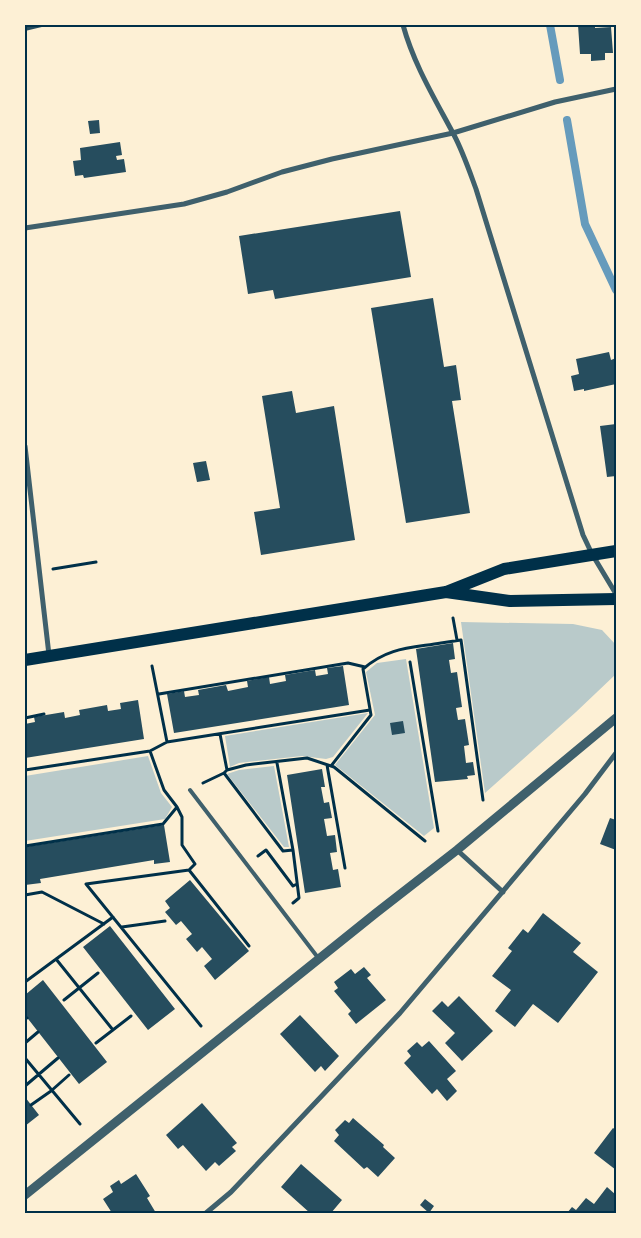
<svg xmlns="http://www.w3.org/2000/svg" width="641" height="1238" font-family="Helvetica,sans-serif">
	<rect width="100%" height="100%" fill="#fdf0d5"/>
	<path fill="#b9caca" d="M461,622L573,624L602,630L616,645V674L576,712L485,793Z
		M406,659L434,828L424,836L335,765L375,715L366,672L377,663Z
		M368,713L333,757L326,759L302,756L239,763L230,767L225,736Z
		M148,756L161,793L172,807L165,819L25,841V776Z
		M274,766L289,847H284L227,774L239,770Z"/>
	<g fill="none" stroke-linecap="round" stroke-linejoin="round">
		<path stroke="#669bbc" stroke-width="8" d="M550,25L560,80
			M567,120L585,224L616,290"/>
	</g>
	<path fill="#264d5e" d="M25,25H46V26L25,31Z
		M578,25H595V28L611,27L613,53H605V60L591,61V54H580Z
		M99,120L100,133L90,134L88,121Z
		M120,142L122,155L116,156L117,160L124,159L126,172L84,178L83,175L75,176L73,161L81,160L80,148Z
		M400,211L411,277L275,299L273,290L248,294L239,236Z
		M433,298L444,367L456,365L461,400L452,401L470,513L406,523L371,308Z
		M609,352L611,360L616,358V384L584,391V389L574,391L571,376L579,374L576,359Z
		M292,391L296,413L334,406L355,540L261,555L254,512L280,508L262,396Z
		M616,424V476L607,477L600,426Z
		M206,461L210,480L197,482L193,463Z
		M453,643L455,659L449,660L451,673L457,672L462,707L456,708L458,720L465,719L469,745L464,746L466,763L473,762L475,775L467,776L468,779L435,782L416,649Z
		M343,666L349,705L174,733L167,694L184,691L185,697L199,695L198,690L226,685L228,691L248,687L247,681L269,677L270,684L286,681L285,675L315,670L316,676L328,674L327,668Z
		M138,700L144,739L25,758V724L35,722L34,717L64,712L65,718L80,715L79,710L107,705L108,711L121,709L120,703Z
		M403,721L405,733L392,735L390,723Z
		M322,769L325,787H321L324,803L329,802L332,818L324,819L327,836L335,835L337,852L330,853L333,870L338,869L341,887L305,893L287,775Z
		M610,818L616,820V850L600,844Z
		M164,825L170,862L154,864V860L40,879L41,883L25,885V847Z
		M190,880L249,951L215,980L204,966L212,959L202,947L197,952L186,939L192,934L181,921L176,925L165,912L170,908L165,901Z
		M543,913L581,943L573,952L598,972L558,1023L533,1004L515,1027L495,1011L511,990L492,976L512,951L508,948L523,929L528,933Z
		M110,926L175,1009L148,1030L83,947Z
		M364,967L371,975L367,978L386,1000L356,1024L348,1014L351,1011L334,991L338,988L334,982L351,969L355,974Z
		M43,980L107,1062L79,1084L25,1015V995Z
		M459,996L493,1031L462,1061L445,1043L455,1033L432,1011L442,1001L448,1007Z
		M300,1015L339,1056L325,1071L321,1066L315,1072L280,1034Z
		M429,1041L456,1071L447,1079L457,1091L447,1101L437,1089L432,1094L404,1063L411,1056L407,1051L417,1042L422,1047Z
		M25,1097L39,1115L25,1126Z
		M202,1103L237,1143L232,1147L236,1151L219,1166L215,1162L206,1171L183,1145L178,1149L166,1135Z
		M353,1118L384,1145L383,1147L395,1158L378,1177L367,1167L364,1169L334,1141L339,1135L335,1130L345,1120L349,1123Z
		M613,1128L616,1130V1170L594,1153Z
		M301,1164L342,1200L331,1213H310L281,1187Z
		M136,1174L150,1196L147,1198L156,1213H112L103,1199L113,1192L110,1186L119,1180L121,1184Z
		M607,1187L616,1195V1213H567L572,1207L576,1210L586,1198L594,1204Z
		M425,1199L434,1206L429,1213L420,1205Z"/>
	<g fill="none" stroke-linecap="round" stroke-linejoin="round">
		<path stroke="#003049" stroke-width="3" d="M53,569L96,562
			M453,618L457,640
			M410,662L438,831
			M152,666L167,742L150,751L164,790L177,807L182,817V845L195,864L189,870L86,884L201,1026
			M159,694L348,663L365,667
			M25,718L44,714
			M220,734L227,770
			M167,742L370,710
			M327,765L345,868
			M331,766L371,715L363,669C388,647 411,648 441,643C448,642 454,641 461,640L483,800
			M25,770L150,751
			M224,773L283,851L293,850L277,763
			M203,783L224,773L227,770L246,765L307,758L334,767L425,841
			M25,846L163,824L177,807
			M258,856L266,850L293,886L297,884
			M189,870L249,946
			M25,895L42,892L104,924
			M293,903L299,898L293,850
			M122,927L165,921
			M56,959L113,1030
			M25,982L113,917
			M64,1000L98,973
			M25,1019L27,1018
			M25,1043L38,1032
			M96,1043L131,1016
			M25,1058L80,1124
			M25,1086L58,1058
			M31,1105L51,1091L69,1075"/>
		<path stroke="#3f606c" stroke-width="4" d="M190,790L319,959"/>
		<path stroke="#3f606c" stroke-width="5" d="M403,25C414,65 435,99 454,135C463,152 469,170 476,189L583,535L592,554L616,594
			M25,228L184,204L227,192L282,172L332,159L453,133L555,102L616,89
			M25,446L49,655
			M457,850L503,892
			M206,1213L231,1192L400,1013L585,794L616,753"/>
		<path stroke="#3f606c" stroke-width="9" d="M25,1195L376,913L457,850L616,718"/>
		<path stroke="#003049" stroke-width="12" d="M446,592L510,601L616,599
			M25,660L446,592L504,569L616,551"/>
	</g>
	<rect width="641" height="1238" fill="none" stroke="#fdf0d5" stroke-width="52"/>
	<rect x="26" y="26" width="589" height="1186" fill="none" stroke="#003049" stroke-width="2"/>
</svg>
